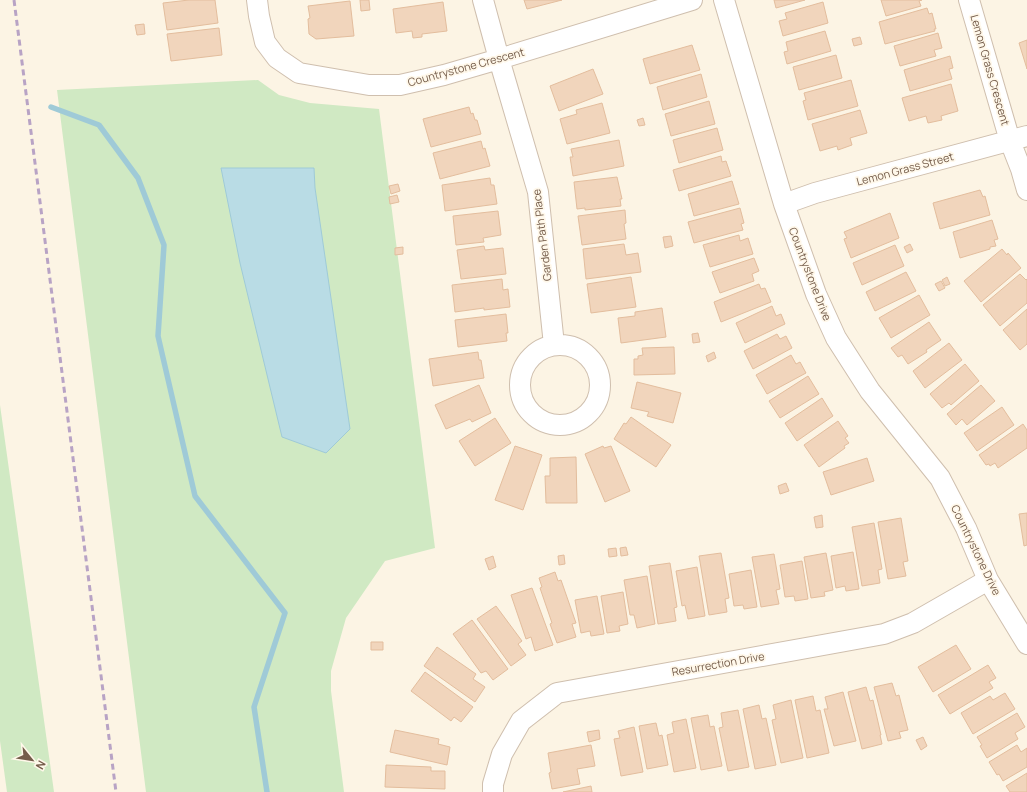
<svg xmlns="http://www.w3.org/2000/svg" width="1027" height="792" font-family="Manrope,sans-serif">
	<rect width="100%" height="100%" fill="#fcf4e4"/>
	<path fill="#d0e9c3" d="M258,80L279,95L310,103L379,109L435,548L385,561L346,618L331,671V691L344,792H146L57,90Z
		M0,405L54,792H7L0,741Z"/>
	<path fill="#b9dce5" stroke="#9fcad7" d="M221,168H314L315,188L350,429L326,453L282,437L240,263Z"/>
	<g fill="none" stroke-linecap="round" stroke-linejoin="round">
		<path stroke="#9fcad7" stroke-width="5.5" d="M51,107L99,125L138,178L164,245L158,336L195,496L285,613L254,707L267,792"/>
	</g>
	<path fill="#f1d5bc" stroke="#e3bd9d" d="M189,0H215L218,23L167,30L163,3Z
		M360,0H369L370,10L361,11Z
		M524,0H562L527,9Z
		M774,0H805L776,8Z
		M881,0H922L919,1L921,6L886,16Z
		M350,1L354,36L316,39L309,34L308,19L310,18L308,6Z
		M443,2L447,31L422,34V37L413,38L412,31L396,33L393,9Z
		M823,2L828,23L783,36L779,21L787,19L785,13Z
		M927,8L929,14L932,13L936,29H934L935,31L885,44L879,22Z
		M144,24L145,34L137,35L135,25Z
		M219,28L222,55L171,61L167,34Z
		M825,31L831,51L787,64L784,52L788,51L786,42Z
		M938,33L942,48L934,50L936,56L900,66L894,46Z
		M860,37L862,44L854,46L852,39Z
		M1027,40V69L1019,43Z
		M692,45L700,70L650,84L643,59Z
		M836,55L842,78L799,90L793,67Z
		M950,56L953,68L949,69L952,79L910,91L904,70Z
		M593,69L603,94L559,111L550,86Z
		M701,74L707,97L663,110L657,87Z
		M851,80L858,106L808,120L803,101L806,100L804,93Z
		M951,84L958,111L941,116L942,120L928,123L926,116L909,121L902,98Z
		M709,101L715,124L671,136L665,114Z
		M602,103L610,133L567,144L560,119L577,114L576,110Z
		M469,107L471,114L473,113L475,120H477L481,134L431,147L423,119Z
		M860,110L867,133L850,138L852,145L838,150L837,146L820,151L812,124Z
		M643,118L645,125L639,126L637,120Z
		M717,128L723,150L679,163L673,140Z
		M619,140L624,166L573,176L570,157H573L571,149Z
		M481,141L483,149L485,148L490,166L440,179L433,153Z
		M721,156L722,162L726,161L731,176L679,191L673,170Z
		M617,177L622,199H620L621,206L585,210V208L577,209L574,182Z
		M490,178L491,185H494L497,204L445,211L442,185Z
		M732,181L739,204L694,216L688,194Z
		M398,184L400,191L391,194L389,186Z
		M980,190L983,197L985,196L990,215L940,229L933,203Z
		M397,195L399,202L390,204L389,197Z
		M740,208L744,223L741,224L743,230L694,243L688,222Z
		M625,210L626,223L624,224L626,239L582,245L578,216Z
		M498,211L501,235L483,238L484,242L456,245L453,216Z
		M890,213L899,238L851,258L844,239L847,238L844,232Z
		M992,220L998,239L994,240L996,246L990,247V249L960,258L953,232Z
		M739,235L740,241L748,238L753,254L710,267L703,245Z
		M671,236L673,246L665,248L663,237Z
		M624,244L626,255L638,253L641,272L586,279L583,249Z
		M910,244L913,250L907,253L904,247Z
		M895,245L904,266L862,285L853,263Z
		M484,246L485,250L503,248L506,274L461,279L457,250Z
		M403,247V254L395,255V248Z
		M1002,249L1007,255L1008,253L1021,268L981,302L964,281Z
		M754,258L759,271L752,274L754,281L720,293L712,272Z
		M906,272L916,291L875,311L866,292Z
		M1020,274L1026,280L1027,279V303L1000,326L983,305Z
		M631,277L636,307L591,313L587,284Z
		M947,277L950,284L945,286L942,280Z
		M502,279L503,290L508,289L510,307L484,310V308L455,312L452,285Z
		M941,281L945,288L939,291L935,284Z
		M759,284L761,289L765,288L771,302L721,322L714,302Z
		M919,295L930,315L891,338L879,318Z
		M772,306L776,316L781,314L785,324L745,343L736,323Z
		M662,308L666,337L621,343L618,318L635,316V312Z
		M1027,309V344L1020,350L1003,330Z
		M506,314L508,333H506L507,341L458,347L455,320Z
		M929,322L941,340L926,350L927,352L908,364L902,355L898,357L891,348Z
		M698,333L700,342L693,343L692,334Z
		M777,334L780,339L786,336L792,348L753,369L744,351Z
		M949,343L962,360L925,388L913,371Z
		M674,347L675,374L634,375V359H638V356L643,355L642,348Z
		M478,352L479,360H481L484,378L433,386L429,359Z
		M714,352L716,358L708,362L706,356Z
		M791,355L796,364L800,362L806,373L767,394L756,375Z
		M965,364L979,381L951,405L949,403L942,408L930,394Z
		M808,376L819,394L780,418L769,401Z
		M637,382L681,393L673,423L647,416L649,412L631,408Z
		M479,385L491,413L472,422L470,419L446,429L435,405Z
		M981,385L995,401L967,425L962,419L956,425L947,414Z
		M822,398L833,416L797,441L785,423Z
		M1002,407L1014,425L977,451L964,433Z
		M631,417L671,445L656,467L614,439L624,423L626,424Z
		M495,418L511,443L475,466L459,441Z
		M838,421L848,436L845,438L849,443L844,446L845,448L819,467L804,445Z
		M1023,424L1027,430V448L998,468L995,463L990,466L989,464L986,465L979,455Z
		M515,446L542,455L523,510L495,500Z
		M603,446L604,448L611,446L630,491L605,502L585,454Z
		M576,457L577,503H546L545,476H550V458Z
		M867,458L874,481L831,495L823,472Z
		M786,483L789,491L780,494L778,486Z
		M1027,513V545L1024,546L1019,514Z
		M822,515L823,527L816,528L814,517Z
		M901,518L908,561L903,562L906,576L888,579L878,522Z
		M874,523L882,569L878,570L880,583L862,586L852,527Z
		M626,547L628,555L621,556L620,548Z
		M616,548L617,556L609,557L608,549Z
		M853,552L859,589L846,591L845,586L836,588L831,556Z
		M721,553L729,598L725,599L727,612L709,615L699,556Z
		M826,553L833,590L824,592L825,596L811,598L804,557Z
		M774,554L780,589L776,590L779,604L761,607L752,557Z
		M564,555L565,564L559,565L558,556Z
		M493,556L496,567L489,570L485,559Z
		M802,561L808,599L795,601L794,596L785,597L780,565Z
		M670,563L677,607L674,608L676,621L658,624L649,566Z
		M697,567L705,616L688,619L685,605L682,606L676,571Z
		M751,570L757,607L744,609L743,605L734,606L729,574Z
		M555,572L558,581L561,580L576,623L572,624L576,637L557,643L550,624L552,623L540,588L542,587L539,578Z
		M647,576L655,624L637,628L634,615H630L624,580Z
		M532,588L553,645L535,651L531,637L526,639L511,595Z
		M623,592L628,624L619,626L620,631L607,633L601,596Z
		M597,596L604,634L591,636L590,631L581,633L575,600Z
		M496,606L522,641L518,644L526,655L511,666L477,619Z
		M472,620L508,669L493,680L486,671L481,673L453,634Z
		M371,642H383V650H371Z
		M956,645L971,669L933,692L918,667Z
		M437,647L476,674L473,679L485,687L475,702L424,666Z
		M988,665L996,678L989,682L993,688L950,714L938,695Z
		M425,672L473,707L461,722L454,717L451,721L411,691Z
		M892,683L896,696L899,695L908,730L899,732L901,738L888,741L874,687Z
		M866,687L870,701L873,700L881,735H880L882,744L862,749L848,692Z
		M843,692L856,741L834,746L824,709H828L825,697Z
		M1005,693L1015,709L973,734L961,713L990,696L993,700Z
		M813,696L816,711L820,710L829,753L807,758L795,700Z
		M791,700L803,758L781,763L772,720L776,719L773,705Z
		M759,705L762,719L766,718L776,765L755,769L743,709Z
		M738,710L749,767L728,771L719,728L723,727L721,713Z
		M1017,713L1025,727L1015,733L1018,739L987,758L980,746L982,745L977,737Z
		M708,715L710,727L714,726L722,766L701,770L691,718Z
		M686,719L696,768L674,772L667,735L674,733L672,722Z
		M656,723L659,736L662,735L668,765L647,769L639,726Z
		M634,727L643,772L621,776L614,739L620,738L618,731Z
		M395,730L439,739L438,744L450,747L447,765L390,752Z
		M599,730L600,739L589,742L587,732Z
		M923,737L927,746L921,750L916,740Z
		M591,745L595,766L577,769L580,784L552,789L549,773L551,772L548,753Z
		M1017,745L1021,752L1027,748V767L1003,781L999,774L997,775L989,762Z
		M386,765L431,767V771H445V789L385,787Z
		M1027,773V792H1010L1006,786Z
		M591,786L592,792H563Z"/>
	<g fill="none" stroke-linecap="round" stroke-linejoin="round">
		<g stroke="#cfbfae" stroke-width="22">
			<path id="minor" d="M257,0L259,16L265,42L277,58L299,73L369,85H400L444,75L499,59L692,0
				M483,0L499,59L538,192L554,345
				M724,0L784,204L816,294L836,338L870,391L940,478L966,528L988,580L1027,644
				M969,0L1010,141L1021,169L1027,190
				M784,204L815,193L1027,136
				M520 385a40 40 0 1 1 80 0a40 40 0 1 1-80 0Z
				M493,792V784L502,754L521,721L557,693L884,634L913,623L988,580"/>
		</g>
		<use href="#minor" stroke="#fff" stroke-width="20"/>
		<path stroke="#b8a3c5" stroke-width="3" stroke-dasharray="6 4" stroke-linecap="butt" d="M14,0L116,792"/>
	</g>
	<g text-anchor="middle" stroke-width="3.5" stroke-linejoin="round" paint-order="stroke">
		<g font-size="11" fill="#745c4a" stroke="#fff8ea">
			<text transform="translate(466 67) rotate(-15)" y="4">Countrystone Crescent</text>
			<text transform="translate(990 70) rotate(74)" y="4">Lemon Grass Crescent</text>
			<text transform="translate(905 169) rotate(-15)" y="4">Lemon Grass Street</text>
			<text transform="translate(542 235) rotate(-97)" y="4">Garden Path Place</text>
			<text transform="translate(810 274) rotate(69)" y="4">Countrystone Drive</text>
			<text transform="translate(976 550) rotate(64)" y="4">Countrystone Drive</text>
			<text transform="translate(718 664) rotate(-10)" y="4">Resurrection Drive</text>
		</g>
	</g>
	<g transform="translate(32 760) rotate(120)" stroke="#fff8ea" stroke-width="3" paint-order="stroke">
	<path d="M0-3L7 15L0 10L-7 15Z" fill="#745c4a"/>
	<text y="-6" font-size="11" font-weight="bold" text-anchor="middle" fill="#745c4a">N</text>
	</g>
</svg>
